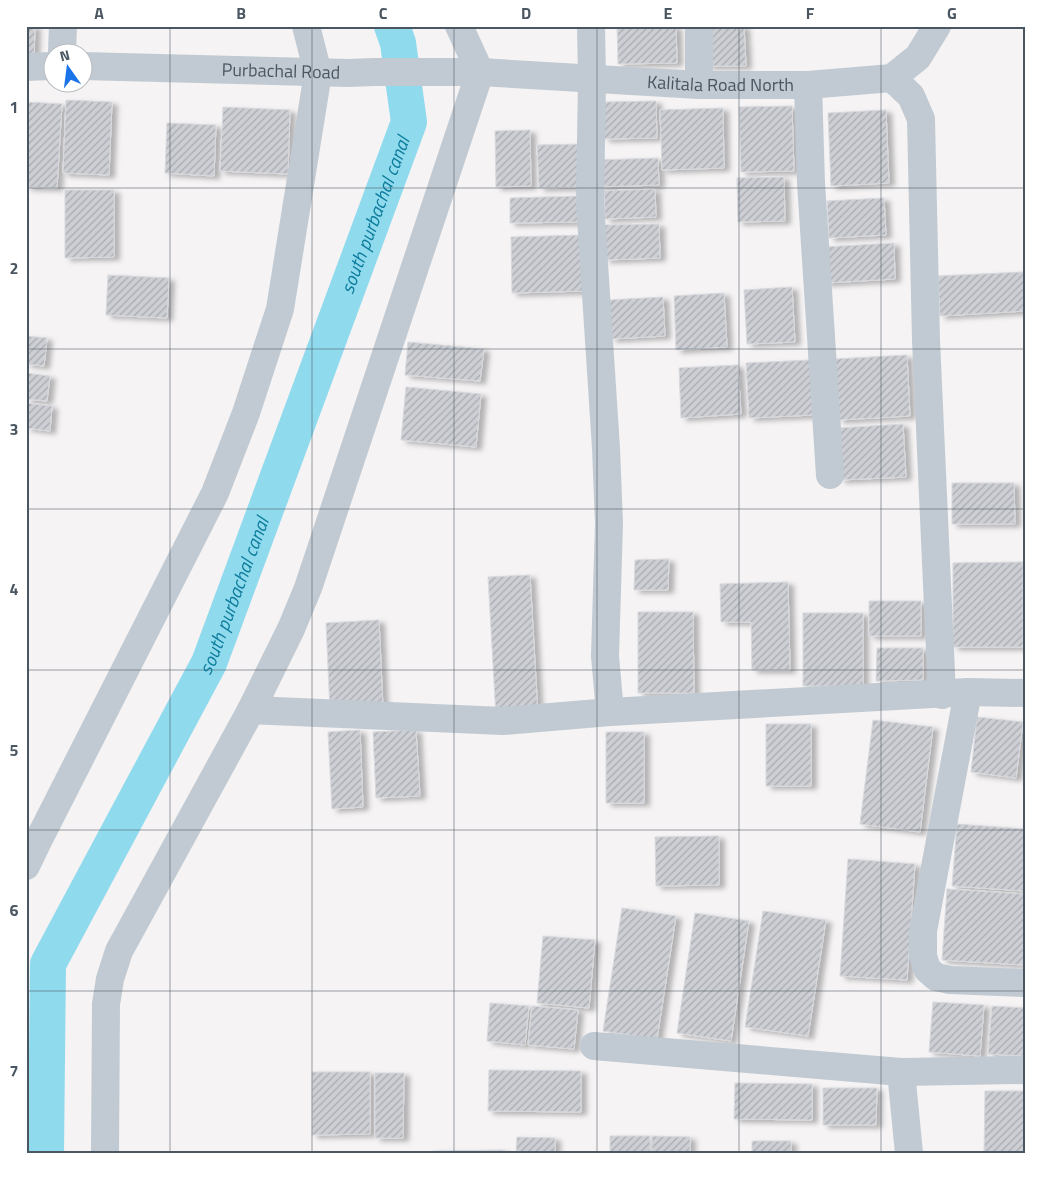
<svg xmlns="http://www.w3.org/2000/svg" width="1051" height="1179" font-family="'Titillium Web',sans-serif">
	<defs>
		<pattern id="building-hatch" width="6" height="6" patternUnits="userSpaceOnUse" patternTransform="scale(1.25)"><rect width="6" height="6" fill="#cdcfd5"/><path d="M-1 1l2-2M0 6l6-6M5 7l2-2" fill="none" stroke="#a8abb0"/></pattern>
		<filter id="shadow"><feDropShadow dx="5.5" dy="3" stdDeviation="2.5" flood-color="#0004"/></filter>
	</defs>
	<rect width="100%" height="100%" fill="#f5f3f3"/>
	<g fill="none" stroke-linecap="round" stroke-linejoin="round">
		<path stroke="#90daee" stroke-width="36" id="s1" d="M46,1153L48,964L209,663L409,122L398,43L392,26"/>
	</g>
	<path fill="url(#building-hatch)" stroke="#d7d9de" filter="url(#shadow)" d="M26,26H35L34,57H26Z
		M617,26H676L677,63L618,64Z
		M706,26H744L746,66H707Z
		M66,100L112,102L109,175L63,173Z
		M656,101L657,138L604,139L603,102Z
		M26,102L62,104L57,188L26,187Z
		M792,106L794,171L741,172L739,107Z
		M223,107L290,110L288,174L220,171Z
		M723,108L724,168L662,170L660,110Z
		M886,110L889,183L831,186L828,113Z
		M167,123L216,125L214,176L165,173Z
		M530,130L531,186L496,187L495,131Z
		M582,144L583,187L539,188L537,145Z
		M658,158L659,185L597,187V160Z
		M784,177L785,221L738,222L737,178Z
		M655,189L656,217L605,219L604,191Z
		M65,190H114V257L65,258Z
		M578,196V222L510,223V198Z
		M884,198L886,235L829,238L827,201Z
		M659,224L660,258L605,260L604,225Z
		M584,235L585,291L512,293L511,237Z
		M894,243L895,279L825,283L823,247Z
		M1023,272L1025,311L940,316L938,276Z
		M108,275L169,278L167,318L106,315Z
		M792,287L795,342L747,344L744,290Z
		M724,293L727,347L676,350L674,296Z
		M663,297L665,336L611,339L609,300Z
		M26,336L47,338L44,366L26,364Z
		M408,342L484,349L480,381L405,375Z
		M907,355L910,416L838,420L835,359Z
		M810,360L813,415L749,418L746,363Z
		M738,365L741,414L681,418L679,368Z
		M26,373L50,376L47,401L26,399Z
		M406,387L481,394L476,447L401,440Z
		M26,403L52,406L50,431L26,428Z
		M903,424L906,477L840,480L838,428Z
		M952,483H1014L1015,524H952Z
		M669,559L668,590H634L635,560Z
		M1023,562V647H953V563Z
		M530,575L538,715L496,717L488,577Z
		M788,582L790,670H752L751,622H721L720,584Z
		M869,601H921V636H869Z
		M638,612H693L694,693H638Z
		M803,613H863V686H803Z
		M379,620L383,708L330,711L326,623Z
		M877,648H923V680L876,681Z
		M977,717L1023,722L1016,778L971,772Z
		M873,720L933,727L920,832L860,824Z
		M766,724H811V786H766Z
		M360,730L363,807L332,809L328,732Z
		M416,730L420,796L376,798L373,732Z
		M606,732H644V803H606Z
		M957,824L1025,829V891L952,886Z
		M719,836V885L656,886L655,837Z
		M848,859L915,864L907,980L840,976Z
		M947,889L1025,894V965L942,960Z
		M622,908L676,916L657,1039L603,1031Z
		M763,911L826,920L808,1036L745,1027Z
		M695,913L749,921L731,1041L677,1033Z
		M543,936L595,940L589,1008L537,1003Z
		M933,1002L984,1005L980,1056L929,1052Z
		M490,1003L529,1006L525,1045L487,1041Z
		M532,1006L578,1010L574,1049L528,1045Z
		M992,1006L1025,1008V1056L988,1054Z
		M489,1070L581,1071V1112L488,1111Z
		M312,1072H370V1134L312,1135Z
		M375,1073H404L403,1138H375Z
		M735,1083L812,1084V1120L734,1119Z
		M823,1088H877L876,1125H823Z
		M985,1091H1025V1153H984Z
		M610,1136H650V1153H610Z
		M652,1136L690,1137V1153H652Z
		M517,1137L555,1138V1153H516Z
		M752,1141H791V1153H752Z
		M505,1150V1153H433V1151Z"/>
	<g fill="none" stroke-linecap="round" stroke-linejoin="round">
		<g stroke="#c1cad2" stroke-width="28">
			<path d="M591,26L592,80L590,202L606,448L609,524L605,656L610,712"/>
			<path d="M699,26V85"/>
			<path d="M62,52L63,26"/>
			<path id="s2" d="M82,66L348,73L375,72H480L699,85H808L892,78L918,57L937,26"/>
			<path d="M26,67L52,66"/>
			<path d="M892,78L911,96L921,119L926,340L942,695"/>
			<path d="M808,85L811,183L830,475"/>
			<path d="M968,692L923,931V956L927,969L936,977L950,980L1025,983"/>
			<path d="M251,710L503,721L610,712L968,692L1025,693"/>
			<path d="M26,866L37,843L215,493L246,413L280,309L318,73L306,26"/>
			<path d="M594,1046L901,1072L909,1153"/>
			<path d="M901,1072L1025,1070"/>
			<path d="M105,1153L106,1004L110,979L119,951L251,710L291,629L308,588L480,72L459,26"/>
		</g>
	</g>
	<path fill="none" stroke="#4a5661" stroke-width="1" stroke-opacity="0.55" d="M170,26V1153M312,26V1153M454,26V1153M597,26V1153M739,26V1153M881,26V1153M26,188H1025M26,349H1025M26,509H1025M26,670H1025M26,830H1025M26,991H1025"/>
	<g text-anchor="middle" stroke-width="4" stroke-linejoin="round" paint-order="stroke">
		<g font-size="18" fill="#4a5661" stroke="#fff">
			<text dy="6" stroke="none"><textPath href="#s2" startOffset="199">Purbachal Road</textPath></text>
			<text dy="6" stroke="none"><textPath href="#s2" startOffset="639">Kalitala Road North</textPath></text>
		</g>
		<g font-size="19" font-style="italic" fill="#0c7c9b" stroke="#fff">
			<text dy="7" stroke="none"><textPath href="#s1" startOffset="1008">south purbachal canal</textPath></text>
			<text dy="7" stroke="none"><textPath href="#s1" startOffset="602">south purbachal canal</textPath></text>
		</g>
	</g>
	<rect width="1051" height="1179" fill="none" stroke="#ffffff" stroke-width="55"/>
	<g transform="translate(68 68) rotate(346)"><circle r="24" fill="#ffffff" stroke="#b7bbc0"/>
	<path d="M0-4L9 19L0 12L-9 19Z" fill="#1a73e8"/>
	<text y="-8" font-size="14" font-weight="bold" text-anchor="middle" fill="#4a5661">N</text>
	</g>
	<rect x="28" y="28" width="996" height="1124" fill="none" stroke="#4a5661" stroke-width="2"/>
	<g font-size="16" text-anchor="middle" font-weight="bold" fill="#4a5661">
		<text x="99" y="19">A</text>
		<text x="241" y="19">B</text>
		<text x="383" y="19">C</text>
		<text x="526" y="19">D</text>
		<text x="668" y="19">E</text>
		<text x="810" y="19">F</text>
		<text x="952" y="19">G</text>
		<text x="14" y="113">1</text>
		<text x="14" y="274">2</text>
		<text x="14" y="435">3</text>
		<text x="14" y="595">4</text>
		<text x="14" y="756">5</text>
		<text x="14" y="916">6</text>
		<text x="14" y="1077">7</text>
	</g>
</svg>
